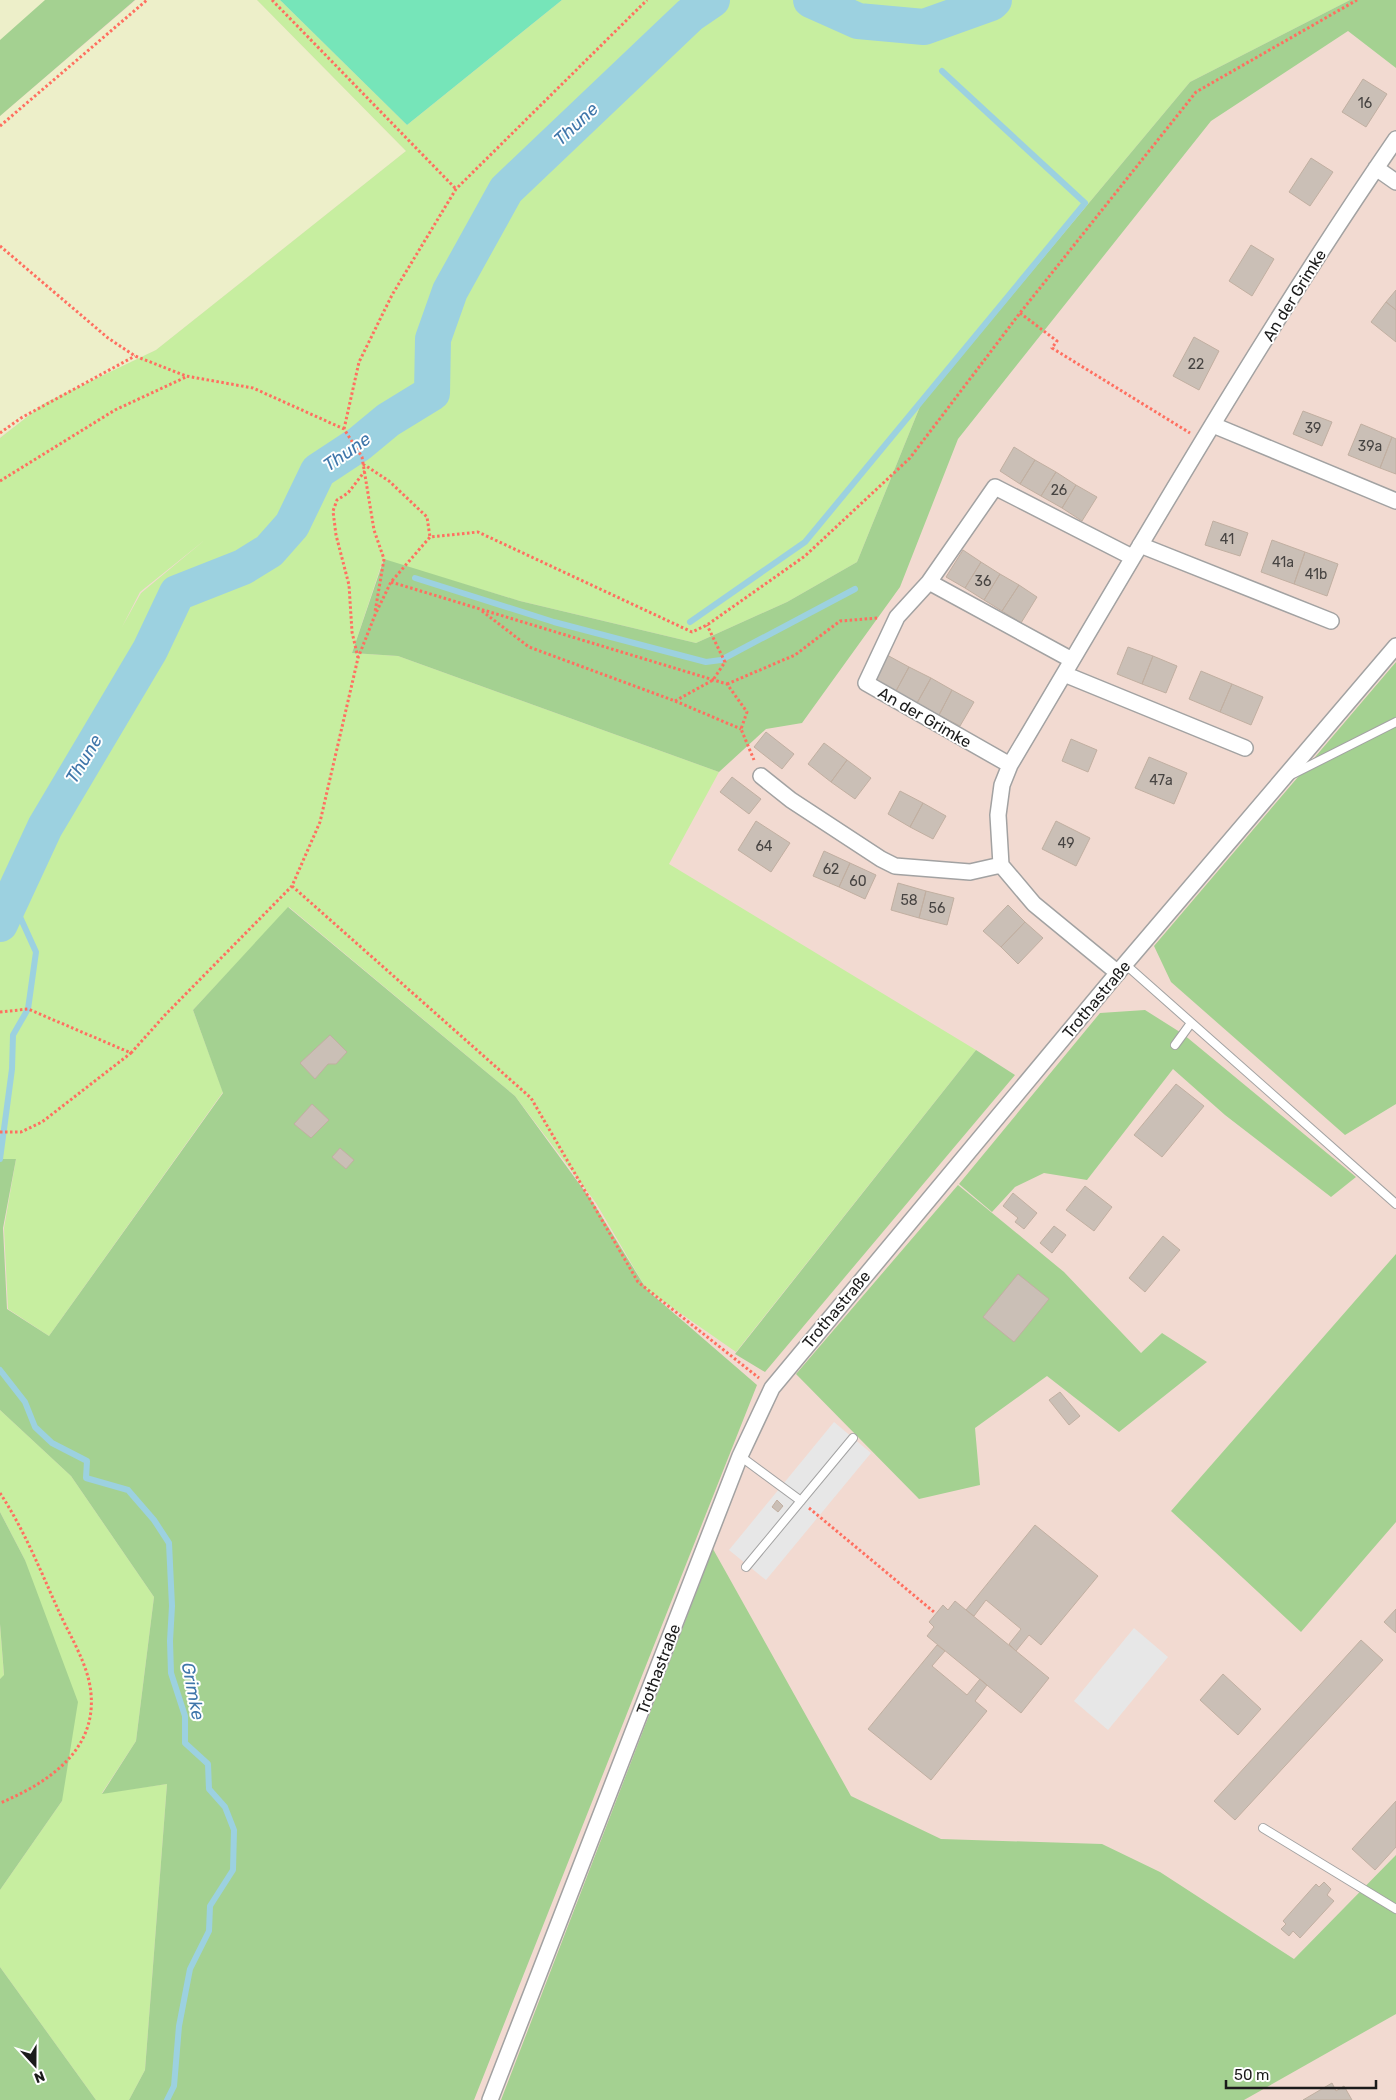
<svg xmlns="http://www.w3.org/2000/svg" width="1396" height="2100" font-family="Rubik,sans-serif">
	<rect width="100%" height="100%" fill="#eee9e0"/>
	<path fill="#f2dad1" d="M0,0H1396V2100H0Z"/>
	<path fill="#edefc9" d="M0,0H46L0,41Z
		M136,0H257L406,151L156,350L45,403L0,437V116Z"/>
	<path fill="#c7eea0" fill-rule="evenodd" d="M257,0H280L407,125L562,0H1350L1190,82L921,404L857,562L787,602L696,643L520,601L383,560L352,653L398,656L719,772L669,864L976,1050L736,1352L647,1290L596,1203L515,1096L289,907L193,1010L223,1092L49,1336L8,1309L4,1228L16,1159H0V438L45,403L156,350L406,151ZM206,539L141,593L122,627L140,592Z
		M0,1410L71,1476L154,1597L136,1741L102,1793L167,1784L145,2070L129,2100H96L0,1967V1890L62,1801L25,1560L0,1512Z
		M0,1624L4,1676L0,1679Z"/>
	<path fill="#a4d191" d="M45,0H135L0,116V40Z
		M1350,0H1396V68L1348,31L1211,121L958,439L900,587L802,723L766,729L719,772L398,656L352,653L384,559L520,601L696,643L787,602L857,562L921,404L1190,82Z
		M1396,662V1104L1345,1135L1171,982L1154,946Z
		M288,907L515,1096L594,1204L647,1290L757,1385L474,2100H129L145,2070L167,1784L102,1794L136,1741L154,1597L71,1476L0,1410V1159H16L3,1228L7,1309L49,1336L223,1093L193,1010Z
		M1145,1010L1183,1034L1356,1177L1331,1197L1225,1115L1173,1069L1087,1180L1044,1173L1015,1187L992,1212L959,1184L1100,1013Z
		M976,1050L1015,1075L765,1372L735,1354Z
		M958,1185L1064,1272L1141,1353L1162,1333L1207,1362L1119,1432L1047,1376L975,1428L980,1485L919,1499L796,1374Z
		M1396,1254V1522L1301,1632L1171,1511Z
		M0,1512L25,1560L78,1702L62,1801L0,1890V1679L4,1675L0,1624Z
		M713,1549L851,1796L941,1839L1102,1844L1160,1872L1294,1959L1396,1855V2014L1244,2100H501Z
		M0,1967L96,2100H0Z"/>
	<path fill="#76e5b9" d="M280,0H562L407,125Z"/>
	<path fill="#e7e7e7" d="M834,1422L871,1453L766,1580L729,1550Z
		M1134,1628L1168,1657L1108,1730L1074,1701Z"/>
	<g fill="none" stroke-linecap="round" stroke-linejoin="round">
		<path stroke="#9cd1e0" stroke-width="6" d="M415,578L554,622L706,662L721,660L855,589
			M690,622L805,542L1085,203L942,71
			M0,1159L12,1069L13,1035L28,1009L36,952L11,897
			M0,1370L25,1402L35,1427L52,1443L87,1461L86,1478L128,1490L154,1520L169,1543L172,1606L170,1641L171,1673L185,1716V1743L208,1764L209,1789L225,1807L234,1830L233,1870L210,1906L209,1931L190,1969L179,2026L174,2086L167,2100"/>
		<path stroke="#9cd1e0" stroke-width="36" d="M811,0L858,21L924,27L991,3L994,0
			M0,924L45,827L150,650L177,593L243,567L269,551L292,525L318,471L359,444L388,420L432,393L433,339L450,291L506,190L690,15L712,0"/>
	</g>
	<path fill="#cabfb6" stroke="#c1afa1" d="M1363,79L1387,94L1366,127L1342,112Z
		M1311,158L1333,172L1310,206L1289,192Z
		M1251,245L1274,259L1252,296L1229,281Z
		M1396,290V310L1386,302Z
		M1386,302L1396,310V342L1371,322Z
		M1194,337L1219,351L1199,390L1173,376Z
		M1303,411L1332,422L1322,446L1293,434Z
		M1361,424L1392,437L1380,468L1348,455Z
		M1392,437L1396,439V474L1380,468Z
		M1014,447L1035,460L1020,484L1000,471Z
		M1035,460L1056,472L1041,496L1020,484Z
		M1056,472L1076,485L1062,508L1041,496Z
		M1076,485L1097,497L1082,521L1062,508Z
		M1213,521L1248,533L1240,556L1205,545Z
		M1272,540L1305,552L1294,584L1261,572Z
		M963,550L981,562L965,588L946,577Z
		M1305,552L1338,564L1327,596L1294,584Z
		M981,562L1000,574L984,600L965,588Z
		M1000,574L1019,585L1002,611L984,600Z
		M1019,585L1037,597L1021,623L1002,611Z
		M1128,647L1153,656L1142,684L1117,674Z
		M887,655L909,667L896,691L874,680Z
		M1153,656L1177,666L1166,693L1142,684Z
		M909,667L931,678L917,703L896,691Z
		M1201,671L1232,684L1220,712L1189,699Z
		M931,678L952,690L939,715L917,703Z
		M1232,684L1263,697L1251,725L1220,712Z
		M952,690L974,702L960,726L939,715Z
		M766,732L794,754L782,769L754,747Z
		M1071,739L1097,750L1088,772L1062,761Z
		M824,743L847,760L831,782L808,764Z
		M1149,757L1187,773L1174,804L1135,788Z
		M847,760L871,778L855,799L831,782Z
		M732,777L761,799L749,814L720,792Z
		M900,791L923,803L910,827L888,814Z
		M923,803L946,816L933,839L910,827Z
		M756,821L790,843L771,872L738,850Z
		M1056,821L1090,838L1076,866L1042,849Z
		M824,851L850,863L839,887L813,876Z
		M850,863L876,875L865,899L839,887Z
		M898,883L926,891L919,918L891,910Z
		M926,891L954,898L947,925L919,918Z
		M1008,905L1025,922L1001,947L983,931Z
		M1025,922L1043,938L1018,964L1001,947Z
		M330,1035L347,1052L336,1064H328L315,1079L300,1063Z
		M1176,1084L1204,1106L1162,1157L1134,1135Z
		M312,1104L329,1120L311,1138L294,1124Z
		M340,1148L354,1160L346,1169L332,1157Z
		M1085,1186L1112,1207L1094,1231L1066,1210Z
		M1013,1193L1037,1213L1024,1229L1015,1222L1018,1218L1003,1206Z
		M1054,1226L1066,1235L1052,1253L1040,1243Z
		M1163,1236L1180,1250L1145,1292L1129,1278Z
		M1018,1274L1049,1299L1014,1342L983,1317Z
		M1060,1392L1080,1416L1069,1425L1049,1400Z
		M777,1500L783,1506L778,1512L772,1507Z
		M1035,1525L1098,1576L1041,1645L1029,1635L1016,1651L1009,1644L1021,1629L986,1600L974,1616L966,1610Z
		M955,1601L1049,1678L1021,1713L927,1636L934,1627L929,1622L943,1605L948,1610Z
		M1396,1609V1633L1384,1622Z
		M1361,1640L1383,1660L1235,1820L1214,1801Z
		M937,1645L945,1651L932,1666L967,1695L980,1679L987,1685L975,1701L987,1711L931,1780L868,1729Z
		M1223,1674L1261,1709L1238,1735L1200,1700Z
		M1396,1801V1847L1375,1870L1352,1849Z
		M1324,1882L1331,1889L1327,1895L1334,1901L1300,1938L1293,1931L1289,1936L1281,1929L1286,1924L1283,1921L1316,1884L1319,1887Z
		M1332,2083L1336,2091L1344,2086L1352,2100H1303Z"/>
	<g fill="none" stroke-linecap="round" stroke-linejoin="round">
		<g stroke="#a2a2a2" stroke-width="10">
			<path id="lane" d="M1291,775L1396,722
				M1125,964L1396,1204
				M1175,1045L1191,1023
				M740,1456L801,1501
				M746,1567L853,1438
				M1263,1828L1396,1909"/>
		</g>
		<g stroke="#a2a2a2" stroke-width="18">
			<path id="street" d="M1376,168L1396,182
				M1213,425L1396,501
				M1140,545L1331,621
				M929,582L1072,660
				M1064,674L1245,748
				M1010,765L866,683L897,617L929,582L995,487L1132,557
				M761,776L791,800L881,859L895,866L970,872L1001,865
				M1118,973L1034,904L1001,865L998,815L1002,785L1010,765C1135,555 1257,341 1396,139
				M490,2100L740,1456L772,1388L1125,964L1396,646"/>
		</g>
		<path stroke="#ff6f60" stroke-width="3" stroke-dasharray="2.5 2.5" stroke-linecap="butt" d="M272,0L456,189
			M0,126L147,0
			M0,246L108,338L135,356L186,376L253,388L344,429L362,457L374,530L384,559L375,612
			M1020,313L1057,341L1052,348L1190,433
			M344,429L359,362L392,295L456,189L647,0
			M0,433L21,418L135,356
			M363,464L389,481L427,517L430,537
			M0,481L115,410L186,377
			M391,582L727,684L747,712L741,729L754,760
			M482,611L529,647L675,701L741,729
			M358,658L352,632L349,585L336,535L333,511L337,500L348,493L365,471
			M727,684L795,655L840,621L878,618
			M675,701L713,680L725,662L707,625
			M292,886L531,1098L638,1282L759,1378
			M0,1012L28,1009L131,1053L165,1015L292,886L320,822L358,658L375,615L391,582L430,537L478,532L692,632L707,625L805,556L910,458L1020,313L1196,92L1357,0
			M0,1132H21L42,1122L131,1053
			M0,1493C23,1528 39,1567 56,1605C66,1629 83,1655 89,1681C103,1745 53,1781 0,1803
			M809,1508L934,1612"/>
		<use href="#lane" stroke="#fff" stroke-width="8"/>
		<use href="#street" stroke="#fff" stroke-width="15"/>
	</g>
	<g text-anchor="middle" stroke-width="4" stroke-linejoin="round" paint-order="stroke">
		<g font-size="14" fill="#474442">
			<text x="1365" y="108">16</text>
			<text x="1196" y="369">22</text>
			<text x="1313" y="433">39</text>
			<text x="1370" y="451">39a</text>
			<text x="1059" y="495">26</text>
			<text x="1227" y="544">41</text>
			<text x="1283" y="567">41a</text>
			<text x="1316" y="579">41b</text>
			<text x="983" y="586">36</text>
			<text x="1161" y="785">47a</text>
			<text x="1066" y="848">49</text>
			<text x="764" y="851">64</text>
			<text x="831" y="874">62</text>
			<text x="858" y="886">60</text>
			<text x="909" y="905">58</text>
			<text x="937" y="913">56</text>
		</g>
		<g font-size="16" fill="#1b1b1b" stroke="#fff">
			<text transform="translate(1294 295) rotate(-58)" y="6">An der Grimke</text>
			<text transform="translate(925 717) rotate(30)" y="6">An der Grimke</text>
			<text transform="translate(1096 999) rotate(-50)" y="6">Trothastraße</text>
			<text transform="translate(836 1309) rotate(-50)" y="6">Trothastraße</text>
			<text transform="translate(658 1669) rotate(-69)" y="6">Trothastraße</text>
		</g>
		<g font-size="18" font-style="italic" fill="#3f76aa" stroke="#fff">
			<text transform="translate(576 124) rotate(-43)" y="6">Thune</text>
			<text transform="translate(347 452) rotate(-35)" y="6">Thune</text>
			<text transform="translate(84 759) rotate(-59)" y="6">Thune</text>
			<text transform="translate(193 1691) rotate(79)" y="6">Grimke</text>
		</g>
	</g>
	<g transform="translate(35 2065) rotate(159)" stroke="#ffffff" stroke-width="4" paint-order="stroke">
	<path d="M0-4L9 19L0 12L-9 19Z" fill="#1b1b1b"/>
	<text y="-8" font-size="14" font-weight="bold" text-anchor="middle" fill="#1b1b1b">N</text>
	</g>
	<path d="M1226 2080v8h150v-8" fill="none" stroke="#1b1b1b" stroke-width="2.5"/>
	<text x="1234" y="2080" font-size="15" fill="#1b1b1b" stroke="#ffffff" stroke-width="4" paint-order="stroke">50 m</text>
</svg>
